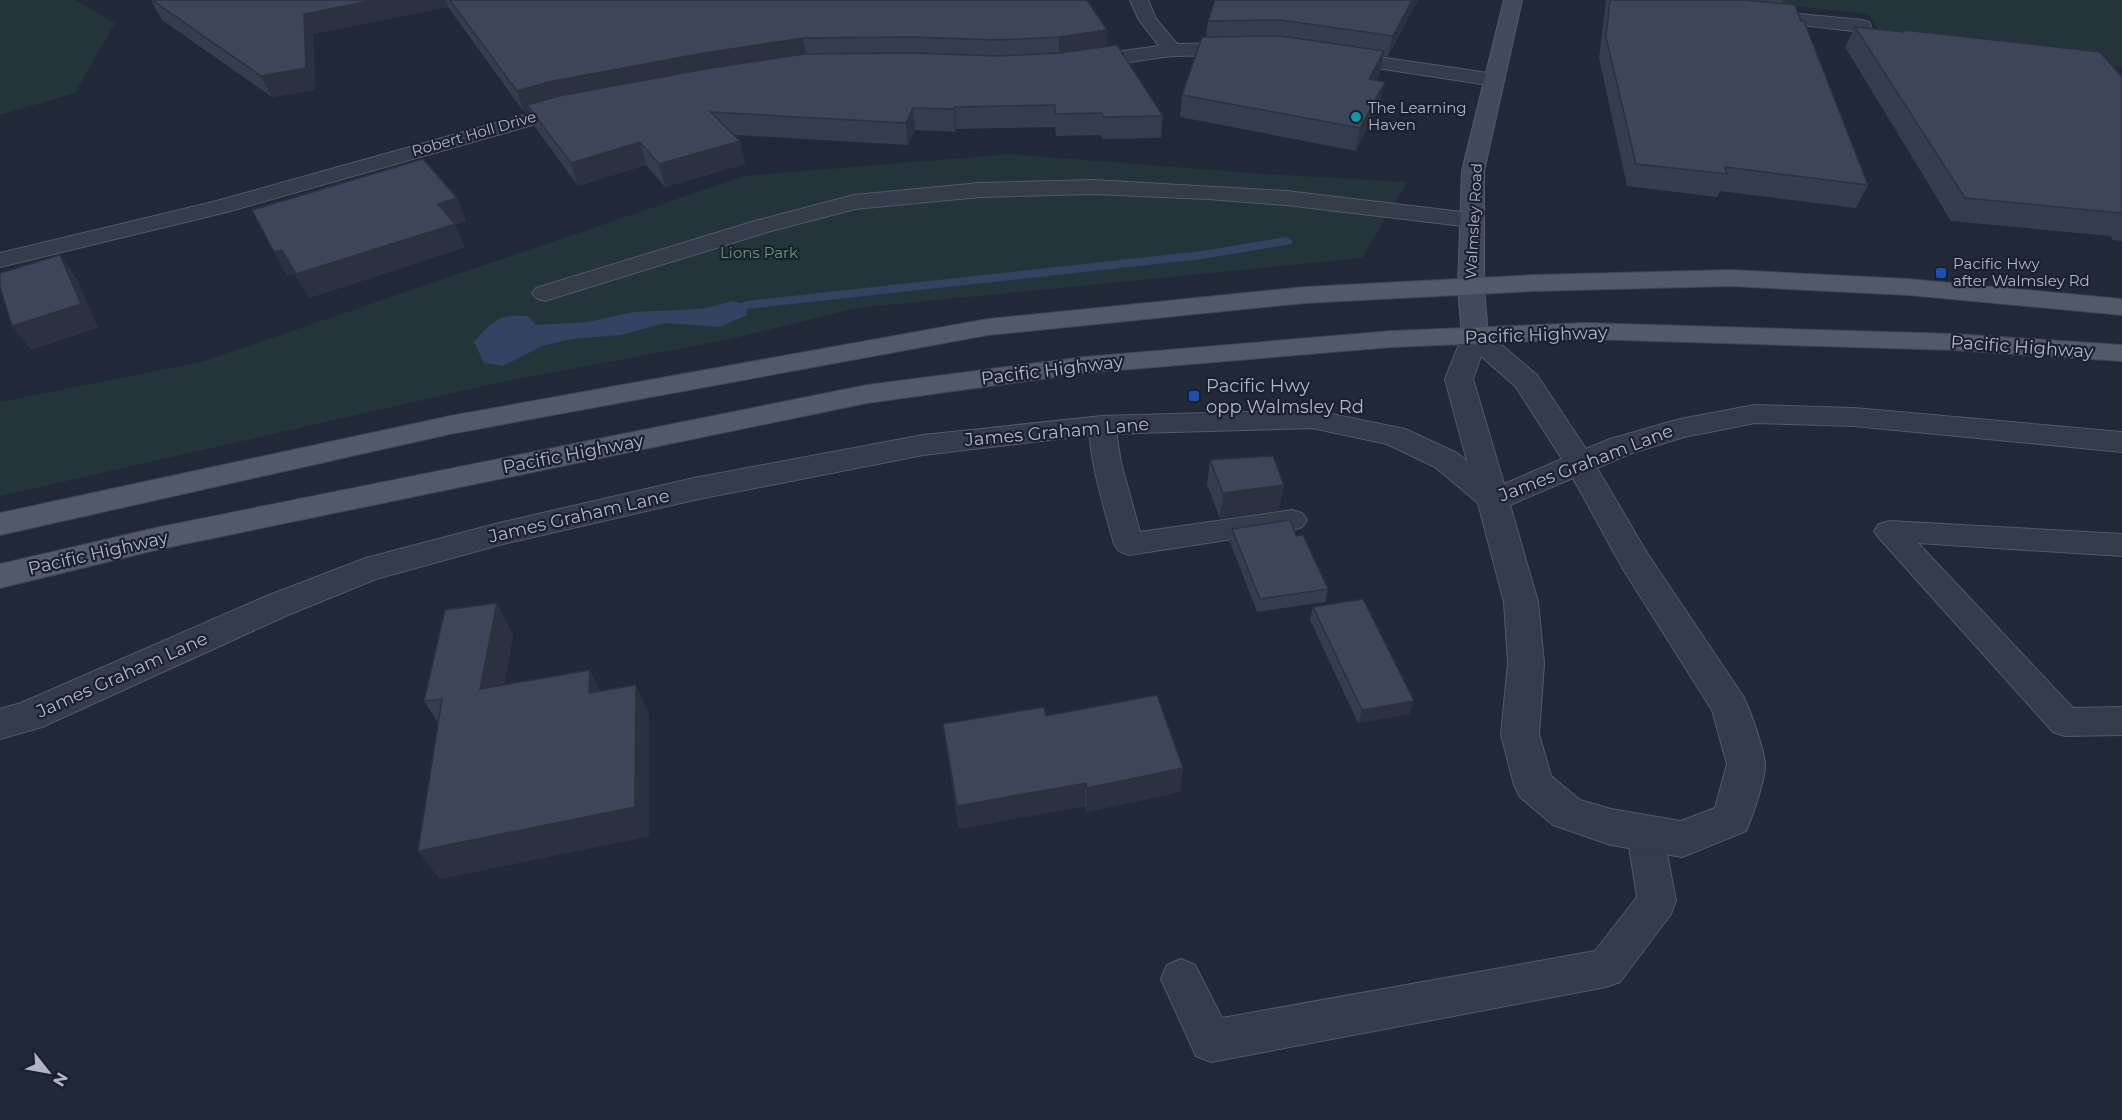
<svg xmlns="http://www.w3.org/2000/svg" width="2122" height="1120" font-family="Montserrat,sans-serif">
	<rect width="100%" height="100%" fill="#212939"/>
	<path fill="#23353a" d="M0,0H75L115,23L75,93L0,115Z
		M1774,0H2122V67L1998,56L1885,41L1868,14L1775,4Z
		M1011,154L1250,173L1407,182L1362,258L857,308L726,340L501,382L0,496V402L201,362L745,176Z"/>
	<path fill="#344261" d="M733,301L746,305L747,315L719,327L665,323L621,335L572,339L542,346L503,366L484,363L474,342C491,322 499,313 528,316L536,325L588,322L633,312L702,309Z"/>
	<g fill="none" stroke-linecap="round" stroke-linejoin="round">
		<path fill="#344261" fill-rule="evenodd" d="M1286,237L1293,241L1291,244L1202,259L746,309L739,305L746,301L1202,251Z"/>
		<g stroke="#525867" stroke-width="2">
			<path id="lane" d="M1102,416L1111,419L1115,425L1121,463L1140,532L1292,510L1302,513L1307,520L1302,527L1292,530L1129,555L1119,551L1114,544C1108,521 1081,436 1093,419Z
				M1889,521L2122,534V556L1918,543L2073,708L2122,707V735L2065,736L2053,732L1879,538L1874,531L1879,524Z
				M1645,817L1658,822L1663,833L1676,901L1671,914L1620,982L1606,987L1211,1062L1196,1056L1161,979L1167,965L1181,959L1195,965L1222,1018L1595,951L1637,897L1627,833L1632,822Z"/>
		</g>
		<g stroke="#525867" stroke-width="2">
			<path id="street" d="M1130,0H1148L1156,19L1177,44L1242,43L1249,45L1252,49L1249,53L1242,55L1172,56L1079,69L1072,67L1069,63L1072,59L1079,57L1159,46L1139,20Z
				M1757,10L1862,20L1869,22L1871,26L1869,30L1862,32L1751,19L1748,15L1751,11Z
				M1338,51L1495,74L1502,76L1505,80L1502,84L1495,86L1331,61L1328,57L1331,53Z
				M575,101L582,103L585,107L582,111L227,212L0,267V253L213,202Z
				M1093,180L1286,191L1471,213L1479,215L1483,220L1479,225L1471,227L1286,205L1208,199L1093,194L980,197L855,209L771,231L554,298L545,301L536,298L532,293L536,288L755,221L854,195L980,183Z
				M1475,329L1485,331L1537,375L1586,449L1610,439L1680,419L1755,405L1854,408L2122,432V452L1854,426L1755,423L1684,437L1632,453L1597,468L1647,553L1743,696C1750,710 1764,749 1765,764C1766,777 1752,818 1746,831L1682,857L1611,845L1553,825L1520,797L1514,785L1501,734L1508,663L1504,602L1478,503L1435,467L1387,444L1312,428L1102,434L923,455L694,500L499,545L376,579L288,615L42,727L0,739V709L21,703L264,597L366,558L499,523L694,478L923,435L1102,416L1312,410L1405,429L1457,453L1467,461L1445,379L1462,337L1465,331ZM1481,356L1516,387L1562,459L1504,484L1473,379ZM1573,478L1623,569L1712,710L1727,764L1715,808L1681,821L1611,809L1580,800L1551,776L1539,734L1544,663L1538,602L1510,505Z"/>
		</g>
		<g stroke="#525867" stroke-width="2">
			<path id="secondary" d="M1504,0H1522L1484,171V286L1488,337L1485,343L1475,345L1465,343L1462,337L1458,286L1462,171Z"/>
		</g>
		<g stroke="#3e4453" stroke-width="2">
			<path id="primary" d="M1731,270L1908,279L2122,299V315L1908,295L1731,286L1535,291L1305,303L988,335L450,434L0,535V513L450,416L988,319L1305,287L1535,275Z
				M1586,323L1954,334L2122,345V361L1954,350L1586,339L1392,347L1084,373L867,403L160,549L0,588V564L160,527L867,385L1084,357L1392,331Z"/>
		</g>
		<use href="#lane" fill="#343b49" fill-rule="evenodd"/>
		<use href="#street" fill="#343b49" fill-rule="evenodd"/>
		<use href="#secondary" fill="#42495d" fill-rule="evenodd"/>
		<use href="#primary" fill="#525a6a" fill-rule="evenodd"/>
	</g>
	<path fill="#343c4d" d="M151,0H1087L1107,46L1163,116L1161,138L1102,139L1101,135L1056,136L1055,127L956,129L955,132L915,130L908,145L735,135L740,141L745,164L665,187L646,165L578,186L535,127L529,111L524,112L448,7L313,34L315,90L272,97L162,20Z
		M1418,0L1388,56H1383L1380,72L1376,80L1380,103L1356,151L1180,117L1182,95L1206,37L1208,21Z
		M1606,0H1783L1782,4L1868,185L1856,208L1720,191L1717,197L1627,186L1599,58Z
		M1855,27L1903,32L1904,30L2122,77V241L2113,240L2110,236L1951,221L1845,47Z
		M457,198L466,221L455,225L465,247L309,298L295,274L287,276L274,252Z
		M1210,460L1279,510L1220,518L1207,485Z
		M1232,529L1296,536L1328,589L1325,602L1257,612L1230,542Z
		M1313,607L1414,701L1409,714L1358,723L1310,620Z
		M513,635L504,685L600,691L649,715V836L440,879L418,851L438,723L424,701Z
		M1046,716L1183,768L1180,792L1086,812L1085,806L959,829L943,724Z"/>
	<path fill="#2b313e" d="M375,0H445L448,7L313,34L315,90L272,97L261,76L304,14Z
		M1412,0H1418L1388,56L1393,36Z
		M1107,30V51L1059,58V37Z
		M803,38L807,59L527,105L529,111L524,112L517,91L548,82L704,53Z
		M1384,51L1380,72L1364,100L1369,79Z
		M1385,82L1380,103L1356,151L1360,128Z
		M955,107L956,129L955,132L954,109Z
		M913,108L915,130L908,145L906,123Z
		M740,141L745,164L665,187L659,164Z
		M640,142L646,165L578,186L571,163Z
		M457,198L466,221L455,225L465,247L309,298L296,274L438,204Z
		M282,250L295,274L287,276L274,252Z
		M60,255L77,279L98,328L31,350L12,326Z
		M1284,485L1279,510L1220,518L1223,493Z
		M497,603L513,635L498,720L480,689Z
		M590,670L605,701L589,693Z
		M636,685L649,715V836L440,879L418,851Z
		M1414,701L1409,714L1358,723L1362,710Z
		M1183,768L1180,792L1086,812L1087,788Z
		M1086,783L1085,806L959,829L957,806Z"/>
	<path fill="#3d4659" stroke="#2b313e" stroke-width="1.5" d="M152,0H375L304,14L306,68L261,76Z
		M450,0H1087L1107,30L1059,37L999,40L913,37L803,38L704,53L548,82L517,91Z
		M1215,0H1412L1393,36L1281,20L1208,21Z
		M1610,0H1744L1795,5L1801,21H1804L1868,185L1725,167L1727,174L1636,164L1606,37Z
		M1855,27L1904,32V30L2100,52L2122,77V213L1965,198Z
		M1281,36L1384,51L1369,79L1385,82L1360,128L1182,95L1202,37Z
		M1117,45L1163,116L1103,117L1102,113L1055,114V105L955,107L954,109L913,108L906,123L711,112L740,141L659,164L640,142L571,163L527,105L559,96L705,69L804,54L913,53L999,56L1059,53Z
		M423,159L457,198L438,204L455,224L296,274L282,250L274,252L252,210Z
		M60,255L81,304L12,326L0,287V273Z
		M1273,456L1284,485L1223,493L1210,460Z
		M1290,520L1296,536L1303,535L1328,589L1260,599L1232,529Z
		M1363,599L1414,701L1362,710L1313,607Z
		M497,603L480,689L590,670L589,693L636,685L635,807L418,851L442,699L424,701L445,610Z
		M1157,695L1183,768L1087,788L1086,783L957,806L943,724L1044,707L1046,716Z"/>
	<circle fill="#0f9aa8" stroke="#1a202e" stroke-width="2" cx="1356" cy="117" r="6"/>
	<g fill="#1a4fb4" stroke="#1a202e" stroke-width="2">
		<rect x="1935" y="267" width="12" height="12" rx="3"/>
		<rect x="1188" y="390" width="12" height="12" rx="3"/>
	</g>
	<g text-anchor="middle" stroke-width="4.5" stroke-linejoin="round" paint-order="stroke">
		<g font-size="15" fill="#afb5c6" stroke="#1a202e" text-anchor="start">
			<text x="1368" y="113">The Learning<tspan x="1368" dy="17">Haven</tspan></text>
			<text x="1953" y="269">Pacific Hwy<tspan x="1953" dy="17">after Walmsley Rd</tspan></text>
		</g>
		<g font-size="15" fill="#afb5c6" stroke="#1a202e">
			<text transform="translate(474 134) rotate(-16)" y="5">Robert Holl Drive</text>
			<text transform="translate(1474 221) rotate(-87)" y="5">Walmsley Road</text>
		</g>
		<g font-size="15" fill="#669776" stroke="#1a202e">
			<text x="759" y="258">Lions Park</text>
		</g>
		<g font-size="18" fill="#afb5c6" stroke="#1a202e">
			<text transform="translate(1536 335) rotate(-2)" y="6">Pacific Highway</text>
			<text transform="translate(2022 347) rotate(4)" y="6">Pacific Highway</text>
			<text transform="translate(1052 370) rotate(-7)" y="6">Pacific Highway</text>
			<text transform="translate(1057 432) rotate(-5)" y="6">James Graham Lane</text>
			<text transform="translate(573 454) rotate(-11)" y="6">Pacific Highway</text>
			<text transform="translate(1586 463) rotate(-21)" y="6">James Graham Lane</text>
			<text transform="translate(579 516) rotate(-13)" y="6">James Graham Lane</text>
			<text transform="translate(98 553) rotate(-13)" y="6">Pacific Highway</text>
			<text transform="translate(122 675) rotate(-24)" y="6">James Graham Lane</text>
		</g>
		<g font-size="18" fill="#afb5c6" stroke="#1a202e" text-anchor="start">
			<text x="1206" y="392">Pacific Hwy<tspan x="1206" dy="21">opp Walmsley Rd</tspan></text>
		</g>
	</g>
	<g transform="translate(48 1072) rotate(121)" stroke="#1a202e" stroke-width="4.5" paint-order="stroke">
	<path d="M0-4.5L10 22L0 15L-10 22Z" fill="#afb5c6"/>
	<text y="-9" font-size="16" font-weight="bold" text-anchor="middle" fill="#afb5c6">N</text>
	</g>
</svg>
